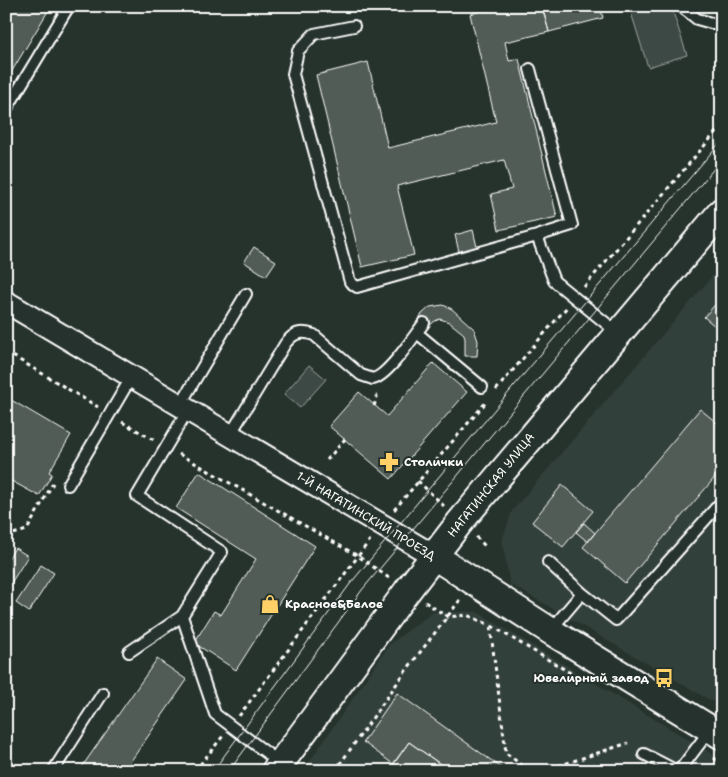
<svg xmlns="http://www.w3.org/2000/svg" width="728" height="777" font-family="'Shantell Sans',sans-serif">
	<rect width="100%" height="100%" fill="#26332d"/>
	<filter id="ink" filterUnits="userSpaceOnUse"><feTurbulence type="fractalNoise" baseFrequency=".02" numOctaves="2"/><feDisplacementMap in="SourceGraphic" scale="10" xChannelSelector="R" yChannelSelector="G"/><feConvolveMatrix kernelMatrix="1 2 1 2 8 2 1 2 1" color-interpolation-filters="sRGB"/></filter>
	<g filter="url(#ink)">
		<path fill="#333f3a" d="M722,265V707L510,584L502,541L512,511Z
			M433,612H477L722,760V771H303L390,644Z"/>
		<path fill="#3e4944" stroke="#9ea4a2" d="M629,6H671L687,55L648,67Z
			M309,365L326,379L300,408L284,394Z"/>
		<path fill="#515c57" stroke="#fff" d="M6,6H51L6,81Z
			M499,6H542L549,32L505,42L509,61L519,59L557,217L499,230L491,194L512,189L504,160L397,186L414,255L362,267L316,75L368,62L388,148L496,122L470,14Z
			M542,6H600L603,18L549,32Z
			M473,230L477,247L459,252L455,235Z
			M254,247L276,261L266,276L244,262Z
			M722,297V326L718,323L715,326L704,317Z
			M443,305L452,309L474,329L478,341L477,356H465V339L464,334L449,322L440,319L435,321L429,326L418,320L422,314L430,307Z
			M433,363L467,392L391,479L329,426L359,392L387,416Z
			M6,397L71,435L49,472L52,474L39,496L6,478Z
			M700,409L722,427V469L625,583L583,547Z
			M199,472L315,546L236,670L194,643L214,611L221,615L256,559L176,508Z
			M562,485L593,511L563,547L532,522Z
			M584,523L595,533L588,542L576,532Z
			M15,548L28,556L6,591V562Z
			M41,565L54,573L29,612L16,603Z
			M157,659L187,680L124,771H79Z
			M397,693L506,771H450L409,742L393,764L363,742Z
			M409,742L450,771H389Z"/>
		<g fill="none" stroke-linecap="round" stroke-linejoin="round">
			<g stroke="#fff" stroke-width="14">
				<path id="service" d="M682,7L697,19L722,26
					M354,26L314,34L298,51L293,74L350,282L357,287L537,236L554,281L618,333
					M530,69L572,225L537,236
					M6,110L69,6
					M417,333L482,387
					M180,405L246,294
					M230,435L285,344C293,333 301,330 314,335L361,375L373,379C389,375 413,337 424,323
					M68,485L132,376
					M548,562L582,593L560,619L552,631
					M582,593L616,620L722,501
					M182,616L215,714L280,763
					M129,652L182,616L222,552L137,496L188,410
					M644,754L677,771
					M53,771L103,693
					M679,771L710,730"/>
			</g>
			<g stroke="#fff" stroke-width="25">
				<path id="minor" d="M6,302L434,556"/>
			</g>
			<g stroke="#fff" stroke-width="30">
				<path id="tertiary" d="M434,556L552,632L722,736
					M275,771L407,591L460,522L722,211"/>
			</g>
			<path stroke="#fff" stroke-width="3" stroke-dasharray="4 4" stroke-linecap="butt" d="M584,287L722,125
				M6,352L98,407
				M496,390L567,307
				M374,406L377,397L376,391
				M122,422L154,440
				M179,454L358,556L389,578
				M327,460L345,439
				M418,481L445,507
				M394,510L487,401
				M6,536L27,530L53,483
				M476,537L485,546
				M425,602L448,617L467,615L490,625
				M239,716L370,540
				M714,758L722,763
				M195,771L223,736
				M335,771L405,672L460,600
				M529,771L506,753L490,625L584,681
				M543,771L628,743"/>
			<use href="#service" stroke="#26332d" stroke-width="10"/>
			<use href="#minor" stroke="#26332d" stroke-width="21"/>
			<use href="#tertiary" stroke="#26332d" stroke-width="26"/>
			<path stroke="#fff" stroke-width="1" d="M213,771L350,584L519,380L722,140
				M229,771L362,590L722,159"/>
		</g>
	</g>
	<defs>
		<g id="pharmacy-bare" transform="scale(1.5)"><path d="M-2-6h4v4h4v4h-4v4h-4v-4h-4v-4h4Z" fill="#ffd166" stroke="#26332d" stroke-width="2.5" paint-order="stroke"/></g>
		<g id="shop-bare" transform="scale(1.5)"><path d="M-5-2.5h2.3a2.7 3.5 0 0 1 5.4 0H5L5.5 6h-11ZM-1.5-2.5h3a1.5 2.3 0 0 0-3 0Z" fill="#ffd166" stroke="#26332d" stroke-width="2.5" paint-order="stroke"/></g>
		<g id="bus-bare" transform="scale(1.5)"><path d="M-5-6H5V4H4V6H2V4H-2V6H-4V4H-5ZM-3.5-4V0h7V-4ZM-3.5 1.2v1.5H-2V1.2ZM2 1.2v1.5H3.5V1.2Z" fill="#ffd166" stroke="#26332d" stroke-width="2.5" paint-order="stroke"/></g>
	</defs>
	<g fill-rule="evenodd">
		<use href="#pharmacy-bare" x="389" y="462"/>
		<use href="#shop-bare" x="270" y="604"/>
		<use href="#bus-bare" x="664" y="678"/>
	</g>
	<g text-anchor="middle" stroke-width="4" stroke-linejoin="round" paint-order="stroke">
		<g font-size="12" font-weight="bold" fill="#fff" stroke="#26332d" text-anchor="start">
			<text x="404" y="466">Столички</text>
			<text x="285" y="608">Красное&amp;Белое</text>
			<text x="649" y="682" text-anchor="end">Ювелирный завод</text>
		</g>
		<g font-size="12" fill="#fff" stroke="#26332d">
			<text transform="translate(491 485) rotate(-51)" y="4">НАГАТИНСКАЯ УЛИЦА</text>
			<text transform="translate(366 516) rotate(31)" y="4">1-Й НАГАТИНСКИЙ ПРОЕЗД</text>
		</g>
	</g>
	<rect width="728" height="777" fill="none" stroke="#26332d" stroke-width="25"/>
	<rect x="12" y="12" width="703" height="752" fill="none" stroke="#fff" stroke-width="2" filter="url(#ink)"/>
</svg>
